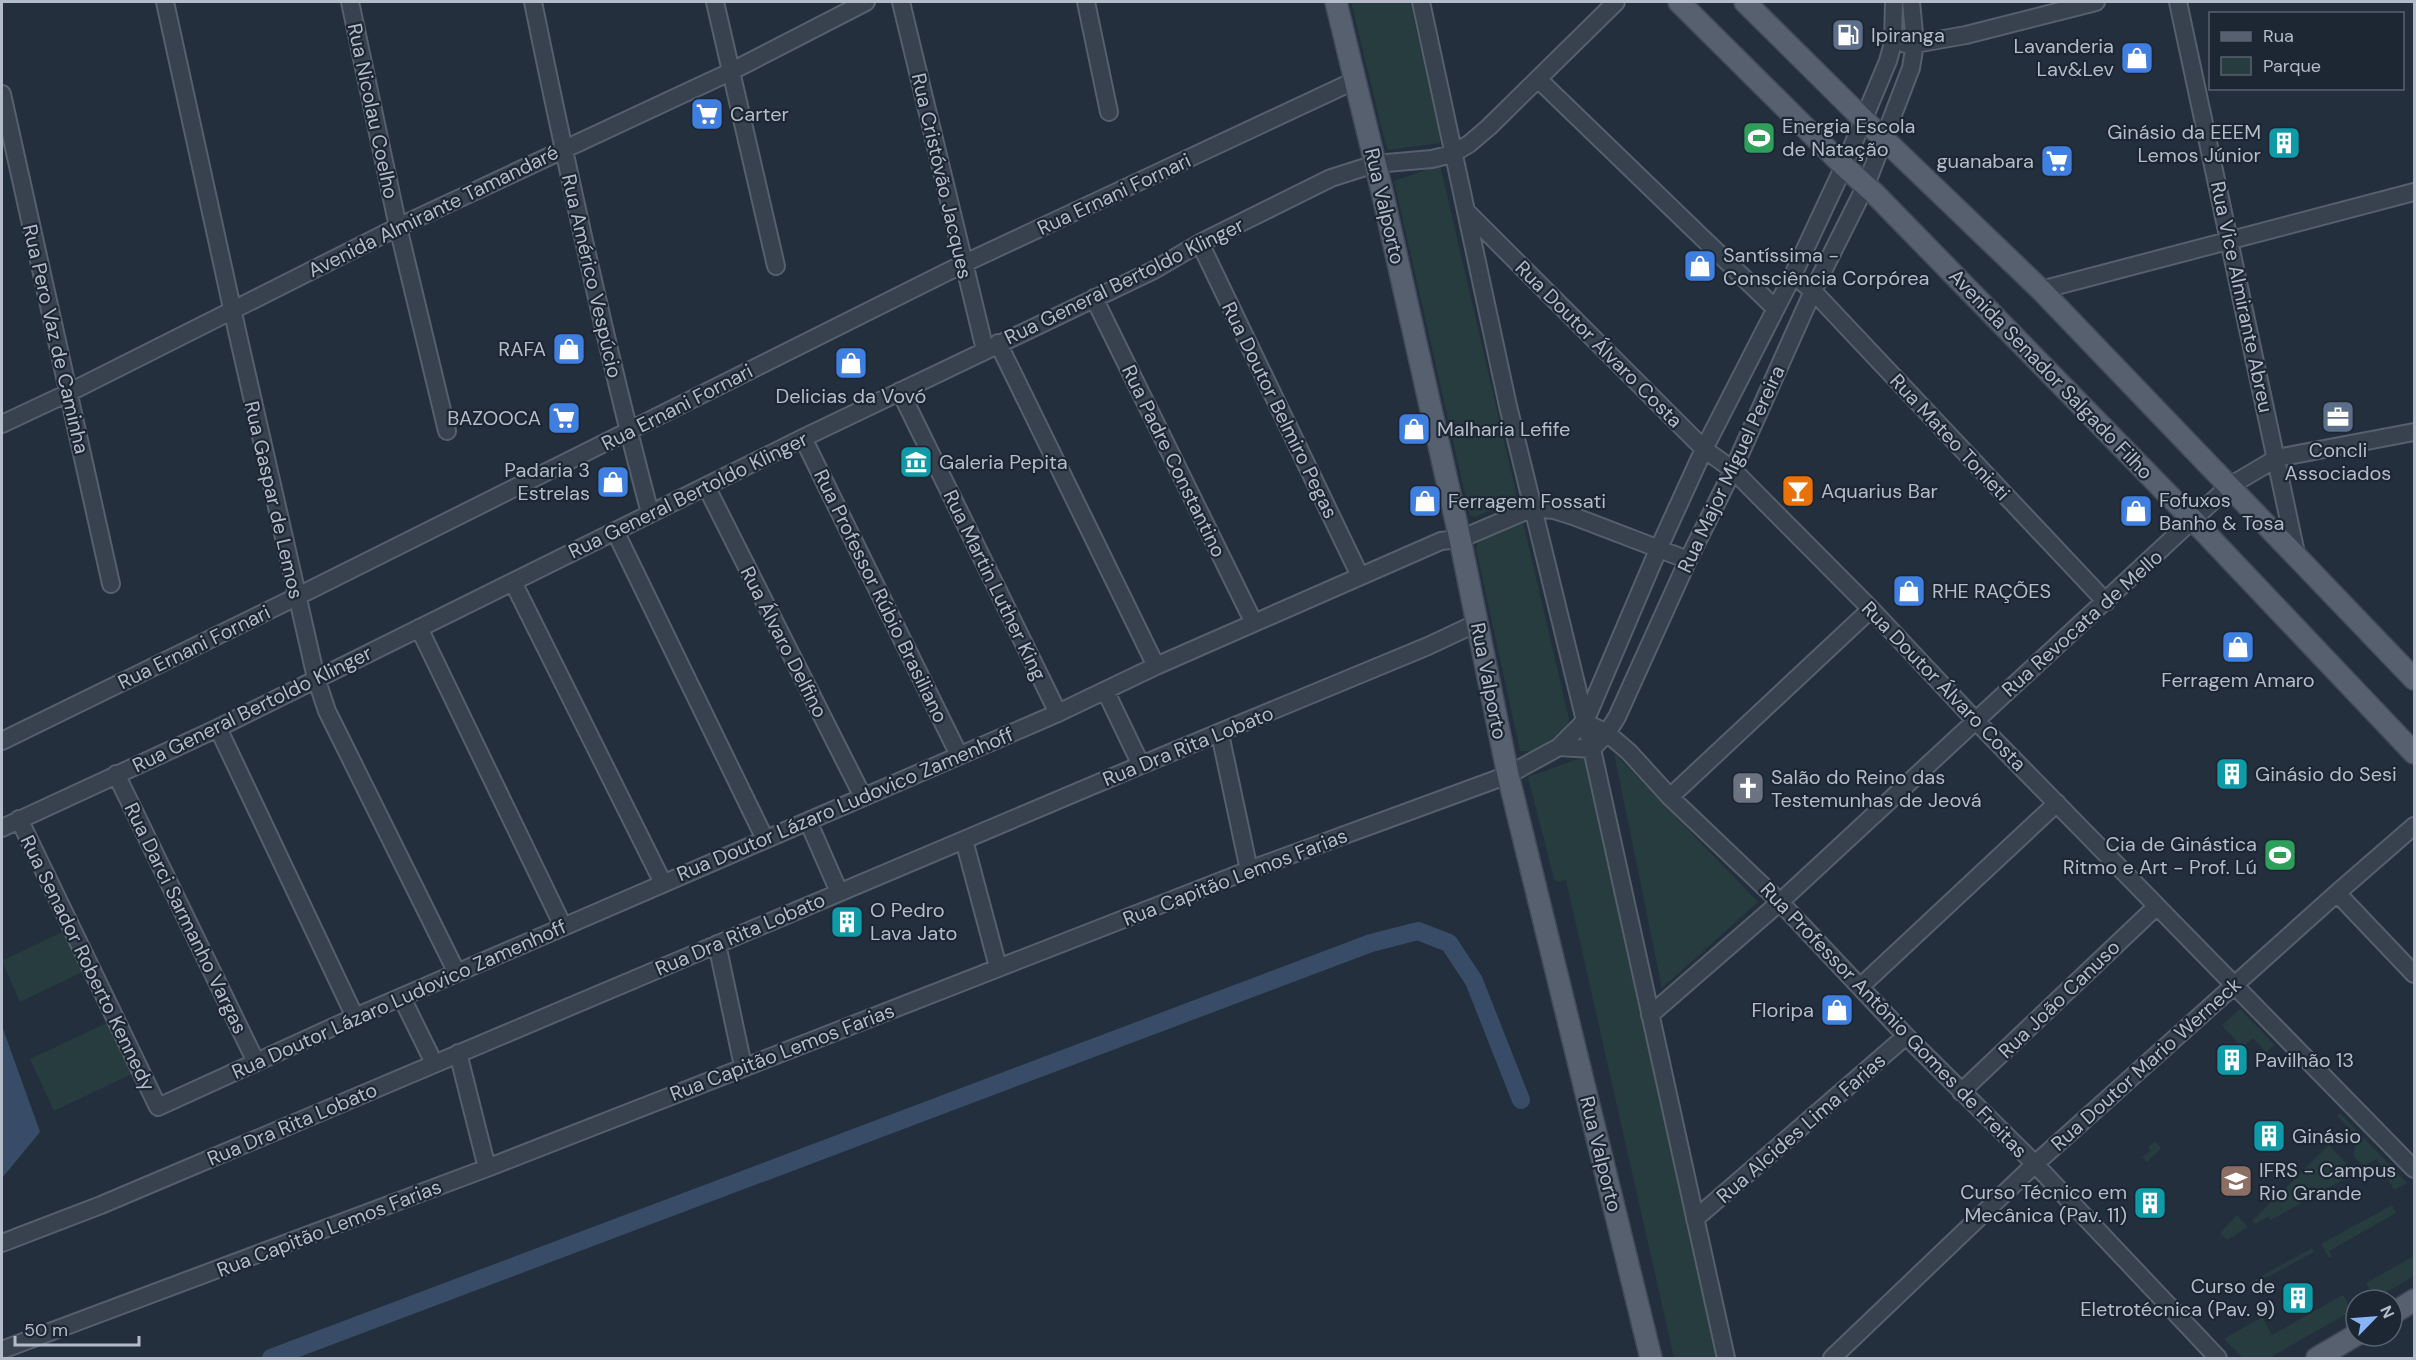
<svg xmlns="http://www.w3.org/2000/svg" width="2416" height="1360" font-family="'DM Sans',sans-serif">
	<rect width="100%" height="100%" fill="#242f3e"/>
	<path fill="#263c3f" d="M1351,2H1410L1440,135V143L1388,150L1385,142Z
		M1440,165L1516,492L1515,500L1476,517L1470,516L1394,181Z
		M1523,522L1569,719L1567,728L1533,752L1520,751L1476,548L1479,540Z
		M1614,753L1758,902L1662,988Z
		M1586,756L1718,1358H1674L1566,880L1558,882L1554,879L1528,777Z
		M64,931L84,971L20,1002L2,961Z
		M2240,1009L2275,1045L2266,1052L2253,1038L2242,1048L2222,1025Z
		M111,1021L134,1073L54,1111L30,1059Z
		M2340,1113L2407,1183L2394,1190L2377,1159L2363,1166L2353,1155L2357,1137L2337,1116Z
		M2155,1141L2161,1148L2147,1162L2142,1157L2151,1150L2148,1147Z
		M2329,1145L2355,1173L2271,1220L2268,1217L2255,1224L2252,1221Z
		M2392,1205L2396,1213L2329,1251L2332,1257L2329,1258L2321,1244Z
		M2237,1215L2248,1227L2227,1240L2220,1233Z
		M2312,1248L2314,1252L2251,1286L2249,1283Z
		M2414,1256V1276L2375,1299L2366,1283Z
		M2343,1295L2352,1311L2269,1358H2243L2224,1339L2262,1317L2272,1335Z"/>
	<path fill="#394c67" d="M2,1026L40,1132L2,1178Z"/>
	<g fill="none" stroke-linecap="round" stroke-linejoin="round">
		<path stroke="#394c67" stroke-width="18" d="M271,1358L1371,943L1418,931L1449,943L1474,981L1521,1100"/>
		<g stroke="#565f6c" stroke-width="20">
			<path id="minor" d="M165,2L237,331L316,678L327,711L457,973
				M350,2L398,227L447,431
				M533,2C568,173 605,344 650,513
				M715,2L776,266
				M901,2L985,350
				M1086,2L1109,112
				M1421,2L1508,406L1592,749L1726,1358
				M2178,2L2297,558
				M1905,44H1915L1966,35L2096,2
				M1538,79L1775,308
				M2,94L111,584
				M1466,211L1704,449L1733,470L1871,609L1975,720L2414,1169
				M1200,243L1360,576
				M1793,275L1813,291L2106,602
				M2041,290L2414,192
				M1094,298L1254,623
				M998,343L1156,666
				M900,391L1058,713
				M2,424L68,393L398,227L730,72L866,2
				M803,438L959,755
				M706,486L863,797
				M615,531L765,839
				M513,582L663,883
				M419,628L563,926
				M1106,692L1141,765
				M1584,722L1607,733L1629,752L1670,797L1780,902L1906,1036L2035,1164L2218,1358
				M218,728L355,1017
				M1220,734L1249,870
				M2,741L296,597L963,264L1356,80
				M1559,747L1592,749L1607,733L1617,717L1688,560L1733,470L1813,291L1866,185L1911,68L1915,44L1911,2
				M116,774L256,1062
				M1670,797L1871,609
				M19,819L158,1107L355,1017L1058,713L1156,666L1441,541L1460,539L1533,508L1554,510L1573,516L1688,560
				M808,821L839,892
				M2,828L218,728L803,438L1154,270L1200,243L1331,178L1375,164L1432,159L1452,154L1469,144L1489,127L1616,2
				M964,840L998,967
				M2337,893L2414,974
				M717,944L743,1066
				M1860,987L2057,803
				M402,998L434,1063
				M1650,1015L1780,902L2228,487L2277,458L2414,432
				M458,1053L487,1168
				M1961,1092L2157,906
				M1695,1219L1906,1036
				M2,1243L101,1205L1141,765L1428,646L1477,623
				M2,1350L487,1168L1249,870L1508,775L1559,747L1584,722L1589,712L1658,550L1704,449L1793,275L1844,166L1888,61L1893,43L1894,2
				M1832,1358L2035,1164L2337,893L2414,826"/>
		</g>
		<g stroke="#414a57" stroke-width="24">
			<path id="major" d="M1336,2L1381,187L1460,539L1508,775L1651,1358
				M1679,2L1844,166L1875,194L2194,521L2414,753
				M1745,2L1864,120L2041,290L2414,679
				M2392,1314L2414,1300
				M2317,1358L2356,1335"/>
		</g>
		<use href="#minor" stroke="#38414e" stroke-width="16"/>
		<use href="#major" stroke="#56606e" stroke-width="21"/>
	</g>
	<defs>
		<g id="fuel-square" transform="scale(1.725)"><rect x="-9" y="-9" width="18" height="18" rx="4" fill="#5c6f8a" stroke="#1d2633"/><path d="M-5.5-6h7V0h2V4h1.3V-2.5L3-4.5l.8-.8L6-3V5H2.5V1h-1V6h-7ZM-4.2-4.7v3.2H.2V-4.7Z" fill="#fff"/></g>
		<g id="shop-square" transform="scale(1.725)"><rect x="-9" y="-9" width="18" height="18" rx="4" fill="#3f7fe0" stroke="#1d2633"/><path d="M-5-2.5h2.3a2.7 3.5 0 0 1 5.4 0H5L5.5 6h-11ZM-1.5-2.5h3a1.5 2.3 0 0 0-3 0Z" fill="#fff"/></g>
		<g id="supermarket-square" transform="scale(1.725)"><rect x="-9" y="-9" width="18" height="18" rx="4" fill="#3f7fe0" stroke="#1d2633"/><path d="M-6-5.5h2.5l.6 2H6L4.5 2H-2.5L-4.4-4H-6ZM-1.5 3.2a1.3 1.3 0 1 0 .1 0ZM3 3.2a1.3 1.3 0 1 0 .1 0Z" fill="#fff"/></g>
		<g id="stadium-square" transform="scale(1.725)"><rect x="-9" y="-9" width="18" height="18" rx="4" fill="#2e9e5b" stroke="#1d2633"/><path d="M0-5a6.5 5 0 1 0 0 10a6.5 5 0 1 0 0-10ZM-3.5-1.8h7v3.6h-7Z" fill="#fff"/></g>
		<g id="building-square" transform="scale(1.725)"><rect x="-9" y="-9" width="18" height="18" rx="4" fill="#0f9aa8" stroke="#1d2633"/><path d="M-4-6H4V6H1V3H-1V6H-4ZM-2.5-4.3h1.7v1.8h-1.7ZM.8-4.3h1.7v1.8H.8ZM-2.5-1h1.7V.8h-1.7ZM.8-1h1.7V.8H.8Z" fill="#fff"/></g>
		<g id="office-square" transform="scale(1.725)"><rect x="-9" y="-9" width="18" height="18" rx="4" fill="#5c6f8a" stroke="#1d2633"/><path d="M-6-3h4V-5.5h4V-3h4V5H-6ZM-1-4.5V-3h2v-1.5ZM-6 0V1H6V0Z" fill="#fff"/></g>
		<g id="museum-square" transform="scale(1.725)"><rect x="-9" y="-9" width="18" height="18" rx="4" fill="#0f9aa8" stroke="#1d2633"/><path d="M0-6L6-3V-2H-6V-3ZM-5-1h2V3h-2ZM-1-1h2V3h-2ZM3-1h2V3H3ZM-6 4H6V6H-6Z" fill="#fff"/></g>
		<g id="bar-square" transform="scale(1.725)"><rect x="-9" y="-9" width="18" height="18" rx="4" fill="#e8710a" stroke="#1d2633"/><path d="M-6-5H6L.8 .8V4.5H3.5V6h-7V4.5H-.8V.8Z" fill="#fff"/></g>
		<g id="church-square" transform="scale(1.725)"><rect x="-9" y="-9" width="18" height="18" rx="4" fill="#6b7280" stroke="#1d2633"/><path d="M-1.2-6h2.4v3.5h3.3v2.4h-3.3V6h-2.4V-.1h-3.3v-2.4h3.3Z" fill="#fff"/></g>
		<g id="university-square" transform="scale(1.725)"><rect x="-9" y="-9" width="18" height="18" rx="4" fill="#8d6e63" stroke="#1d2633"/><path d="M0-5L7-2L0 1L-7-2ZM-4 1L0 2.5L4 1V4Q0 6-4 4Z" fill="#fff"/></g>
	</defs>
	<g fill-rule="evenodd">
		<use href="#fuel-square" x="1848" y="35"/>
		<use href="#shop-square" x="2137" y="58"/>
		<use href="#supermarket-square" x="707" y="114"/>
		<use href="#stadium-square" x="1759" y="138"/>
		<use href="#building-square" x="2284" y="143"/>
		<use href="#supermarket-square" x="2057" y="161"/>
		<use href="#shop-square" x="1700" y="266"/>
		<use href="#shop-square" x="569" y="349"/>
		<use href="#shop-square" x="851" y="363"/>
		<use href="#office-square" x="2338" y="417"/>
		<use href="#supermarket-square" x="564" y="418"/>
		<use href="#shop-square" x="1414" y="429"/>
		<use href="#museum-square" x="916" y="462"/>
		<use href="#shop-square" x="613" y="482"/>
		<use href="#bar-square" x="1798" y="491"/>
		<use href="#shop-square" x="1425" y="501"/>
		<use href="#shop-square" x="2136" y="511"/>
		<use href="#shop-square" x="1909" y="591"/>
		<use href="#shop-square" x="2238" y="647"/>
		<use href="#building-square" x="2232" y="774"/>
		<use href="#church-square" x="1748" y="788"/>
		<use href="#stadium-square" x="2280" y="855"/>
		<use href="#building-square" x="847" y="922"/>
		<use href="#shop-square" x="1837" y="1010"/>
		<use href="#building-square" x="2232" y="1060"/>
		<use href="#building-square" x="2269" y="1136"/>
		<use href="#university-square" x="2236" y="1181"/>
		<use href="#building-square" x="2150" y="1203"/>
		<use href="#building-square" x="2298" y="1298"/>
	</g>
	<g text-anchor="middle" stroke-width="4.5" stroke-linejoin="round" paint-order="stroke">
		<g font-size="20" fill="#b4bcc9" stroke="#1d2633" text-anchor="start">
			<text x="1871" y="42">Ipiranga</text>
			<text x="2114" y="53" text-anchor="end">Lavanderia<tspan x="2114" dy="23">Lav&amp;Lev</tspan></text>
			<text x="730" y="121">Carter</text>
			<text x="1782" y="133">Energia Escola<tspan x="1782" dy="23">de Natação</tspan></text>
			<text x="2261" y="139" text-anchor="end">Ginásio da EEEM<tspan x="2261" dy="23">Lemos Júnior</tspan></text>
			<text x="2034" y="168" text-anchor="end">guanabara</text>
			<text x="1723" y="262">Santíssima -<tspan x="1723" dy="23">Consciência Corpórea</tspan></text>
			<text x="546" y="356" text-anchor="end">RAFA</text>
			<text x="851" y="403" text-anchor="middle">Delicias da Vovó</text>
			<text x="541" y="425" text-anchor="end">BAZOOCA</text>
			<text x="1437" y="436">Malharia Lefife</text>
			<text x="2338" y="457" text-anchor="middle">Concli<tspan x="2338" dy="23">Associados</tspan></text>
			<text x="939" y="469">Galeria Pepita</text>
			<text x="590" y="477" text-anchor="end">Padaria 3<tspan x="590" dy="23">Estrelas</tspan></text>
			<text x="1821" y="498">Aquarius Bar</text>
			<text x="2159" y="507">Fofuxos<tspan x="2159" dy="23">Banho &amp; Tosa</tspan></text>
			<text x="1448" y="508">Ferragem Fossati</text>
			<text x="1932" y="598">RHE RAÇÕES</text>
			<text x="2238" y="687" text-anchor="middle">Ferragem Amaro</text>
			<text x="2255" y="781">Ginásio do Sesi</text>
			<text x="1771" y="784">Salão do Reino das<tspan x="1771" dy="23">Testemunhas de Jeová</tspan></text>
			<text x="2257" y="851" text-anchor="end">Cia de Ginástica<tspan x="2257" dy="23">Ritmo e Art - Prof. Lú</tspan></text>
			<text x="870" y="917">O Pedro<tspan x="870" dy="23">Lava Jato</tspan></text>
			<text x="1814" y="1017" text-anchor="end">Floripa</text>
			<text x="2255" y="1067">Pavilhão 13</text>
			<text x="2292" y="1143">Ginásio</text>
			<text x="2259" y="1177">IFRS - Campus<tspan x="2259" dy="23">Rio Grande</tspan></text>
			<text x="2127" y="1199" text-anchor="end">Curso Técnico em<tspan x="2127" dy="23">Mecânica (Pav. 11)</tspan></text>
			<text x="2275" y="1293" text-anchor="end">Curso de<tspan x="2275" dy="23">Eletrotécnica (Pav. 9)</tspan></text>
		</g>
		<g font-size="20" fill="#b4bcc9" stroke="#1d2633">
			<text transform="translate(373 111) rotate(78)" y="7">Rua Nicolau Coelho</text>
			<text transform="translate(942 176) rotate(77)" y="7">Rua Cristóvão Jacques</text>
			<text transform="translate(1114 194) rotate(-25)" y="7">Rua Ernani Fornari</text>
			<text transform="translate(1385 206) rotate(77)" y="7">Rua Valporto</text>
			<text transform="translate(433 211) rotate(-26)" y="7">Avenida Almirante Tamandaré</text>
			<text transform="translate(592 276) rotate(77)" y="7">Rua Américo Vespúcio</text>
			<text transform="translate(1124 281) rotate(-26)" y="7">Rua General Bertoldo Klinger</text>
			<text transform="translate(2242 297) rotate(78)" y="7">Rua Vice Almirante Abreu</text>
			<text transform="translate(56 339) rotate(77)" y="7">Rua Pero Vaz de Caminha</text>
			<text transform="translate(1599 344) rotate(45)" y="7">Rua Doutor Álvaro Costa</text>
			<text transform="translate(2051 374) rotate(46)" y="7">Avenida Senador Salgado Filho</text>
			<text transform="translate(677 407) rotate(-27)" y="7">Rua Ernani Fornari</text>
			<text transform="translate(1280 410) rotate(64)" y="7">Rua Doutor Belmiro Pegas</text>
			<text transform="translate(1950 437) rotate(47)" y="7">Rua Mateo Tonieti</text>
			<text transform="translate(1174 461) rotate(64)" y="7">Rua Padre Constantino</text>
			<text transform="translate(1731 469) rotate(-65)" y="7">Rua Major Miguel Pereira</text>
			<text transform="translate(688 495) rotate(-26)" y="7">Rua General Bertoldo Klinger</text>
			<text transform="translate(274 500) rotate(77)" y="7">Rua Gaspar de Lemos</text>
			<text transform="translate(995 585) rotate(64)" y="7">Rua Martin Luther King</text>
			<text transform="translate(881 596) rotate(64)" y="7">Rua Professor Rúbio Brasiliano</text>
			<text transform="translate(2082 623) rotate(-42)" y="7">Rua Revocata de Mello</text>
			<text transform="translate(784 642) rotate(63)" y="7">Rua Álvaro Delfino</text>
			<text transform="translate(194 647) rotate(-26)" y="7">Rua Ernani Fornari</text>
			<text transform="translate(1489 681) rotate(79)" y="7">Rua Valporto</text>
			<text transform="translate(1944 686) rotate(46)" y="7">Rua Doutor Álvaro Costa</text>
			<text transform="translate(252 709) rotate(-26)" y="7">Rua General Bertoldo Klinger</text>
			<text transform="translate(1188 746) rotate(-22)" y="7">Rua Dra Rita Lobato</text>
			<text transform="translate(845 804) rotate(-23)" y="7">Rua Doutor Lázaro Ludovico Zamenhoff</text>
			<text transform="translate(1235 877) rotate(-21)" y="7">Rua Capitão Lemos Farias</text>
			<text transform="translate(186 918) rotate(64)" y="7">Rua Darci Sarmanho Vargas</text>
			<text transform="translate(740 934) rotate(-23)" y="7">Rua Dra Rita Lobato</text>
			<text transform="translate(88 963) rotate(64)" y="7">Rua Senador Roberto Kennedy</text>
			<text transform="translate(399 999) rotate(-24)" y="7">Rua Doutor Lázaro Ludovico Zamenhoff</text>
			<text transform="translate(2059 999) rotate(-44)" y="7">Rua João Canuso</text>
			<text transform="translate(1894 1020) rotate(46)" y="7">Rua Professor Antônio Gomes de Freitas</text>
			<text transform="translate(782 1052) rotate(-21)" y="7">Rua Capitão Lemos Farias</text>
			<text transform="translate(2146 1064) rotate(-42)" y="7">Rua Doutor Mario Werneck</text>
			<text transform="translate(292 1124) rotate(-23)" y="7">Rua Dra Rita Lobato</text>
			<text transform="translate(1801 1128) rotate(-41)" y="7">Rua Alcides Lima Farias</text>
			<text transform="translate(1601 1154) rotate(76)" y="7">Rua Valporto</text>
			<text transform="translate(329 1228) rotate(-21)" y="7">Rua Capitão Lemos Farias</text>
		</g>
	</g>
	<rect width="2416" height="1360" fill="none" stroke="#b4bcc9" stroke-width="6"/>
	<rect x="2209" y="12" width="195" height="78" fill="#1d2633" stroke="#59626f" stroke-width="1.5"/>
	<rect x="2221" y="32" width="30" height="9" fill="#56606e" stroke="#59626f" stroke-width="1.5"/>
	<text x="2263" y="42" font-size="18" fill="#b4bcc9">Rua</text>
	<rect x="2221" y="57" width="30" height="18" fill="#263c3f" stroke="#59626f" stroke-width="1.5"/>
	<text x="2263" y="72" font-size="18" fill="#b4bcc9">Parque</text>
	<g transform="translate(2374 1318) rotate(65)"><circle r="28" fill="#1d2633" stroke="#59626f" stroke-width="1.5"/>
	<path d="M0-4.5L10 22L0 15L-10 22Z" fill="#8ab4f8"/>
	<text y="-9" font-size="16" font-weight="bold" text-anchor="middle" fill="#b4bcc9">N</text>
	</g>
	<path d="M15 1336v9h124v-9" fill="none" stroke="#b4bcc9" stroke-width="3"/>
	<text x="24" y="1336" font-size="18" fill="#b4bcc9" stroke="#1d2633" stroke-width="4.5" paint-order="stroke">50 m</text>
</svg>
